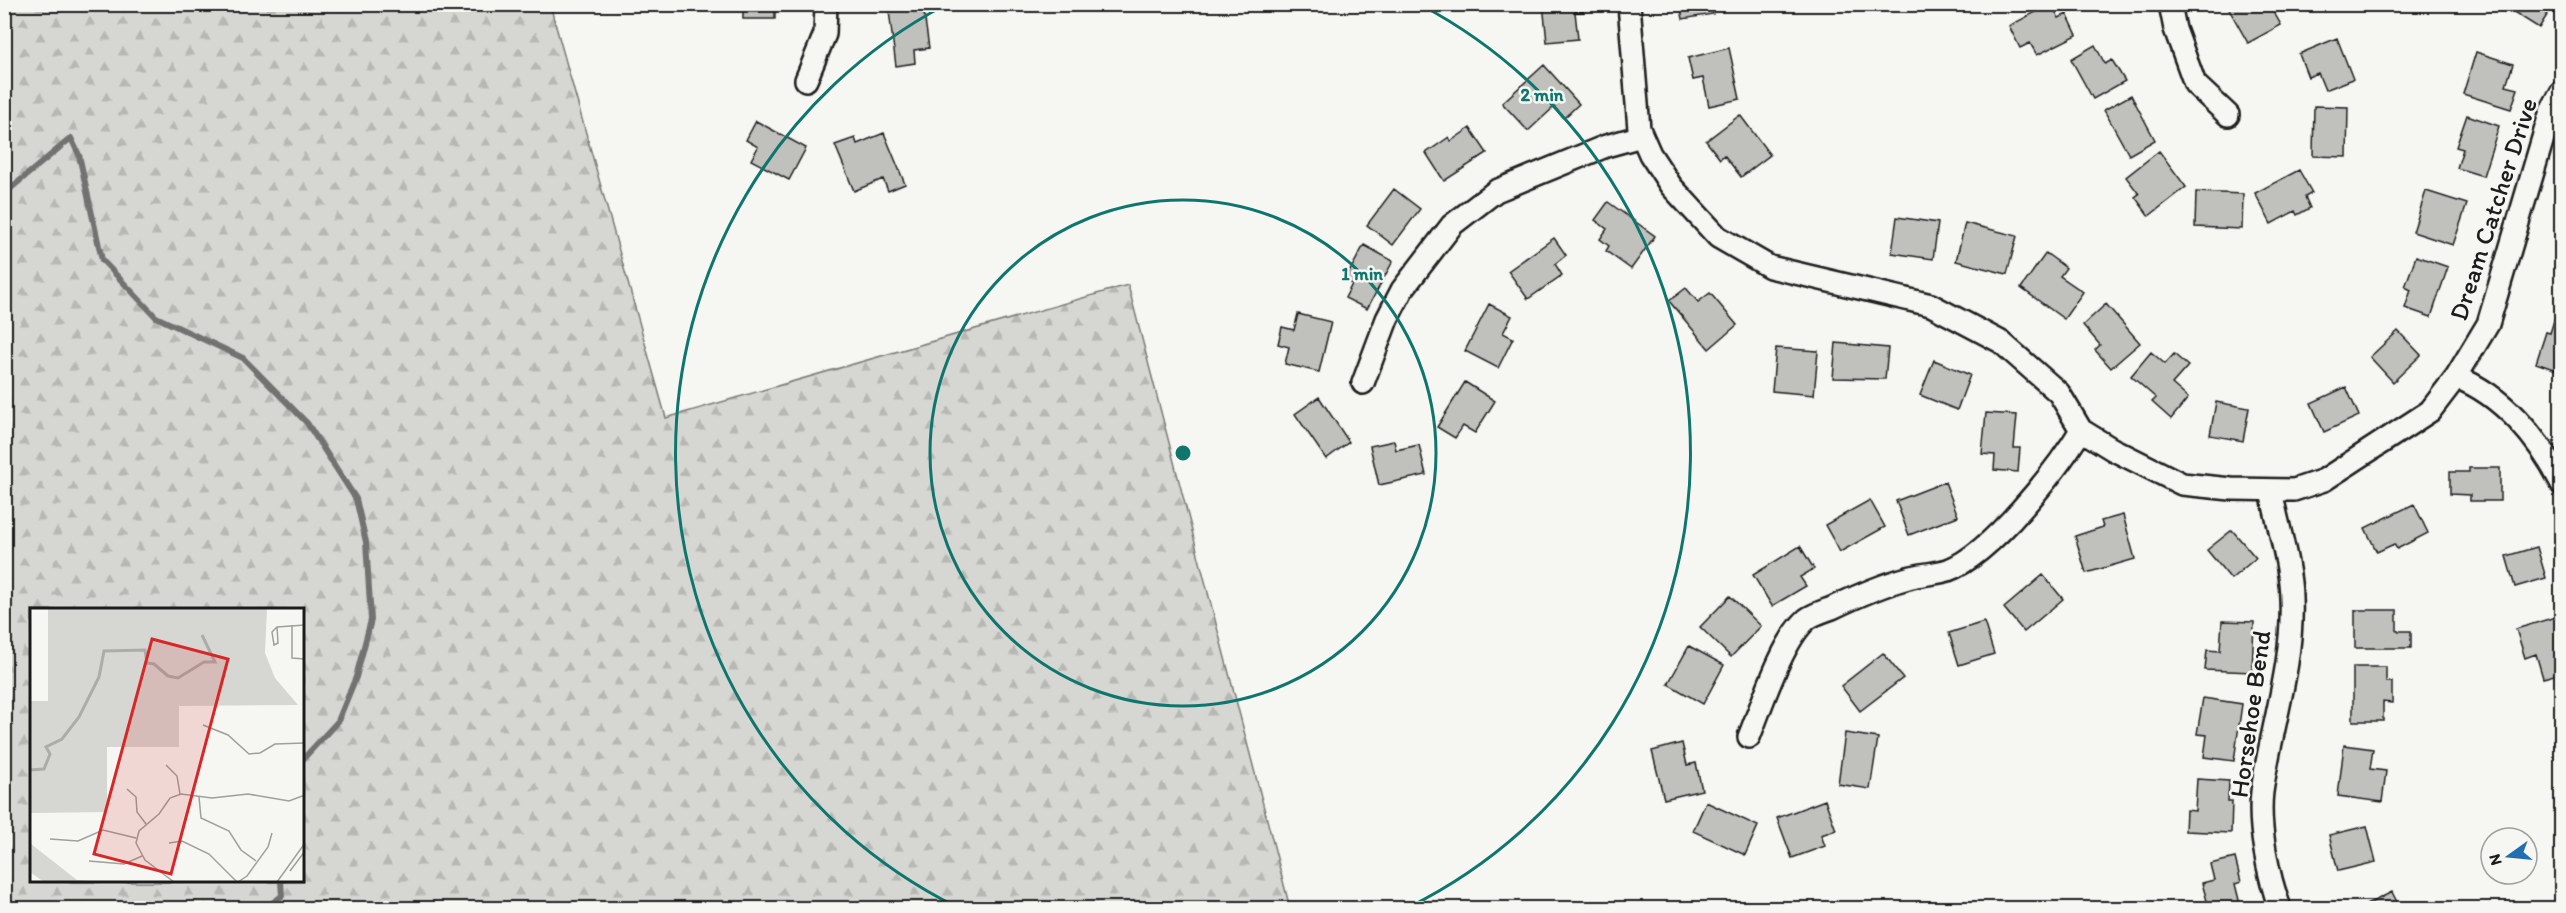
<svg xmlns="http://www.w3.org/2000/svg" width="2566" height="913" font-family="Itim,sans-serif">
	<defs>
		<pattern id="forest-firs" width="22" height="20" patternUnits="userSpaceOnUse" patternTransform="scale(1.5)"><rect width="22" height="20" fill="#d6d6d2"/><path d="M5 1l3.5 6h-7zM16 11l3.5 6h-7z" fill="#b7b7b4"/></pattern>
	</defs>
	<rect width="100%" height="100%" fill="#f6f6f2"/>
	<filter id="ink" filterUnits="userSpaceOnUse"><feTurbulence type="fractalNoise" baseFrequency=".0167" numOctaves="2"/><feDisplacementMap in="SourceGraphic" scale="12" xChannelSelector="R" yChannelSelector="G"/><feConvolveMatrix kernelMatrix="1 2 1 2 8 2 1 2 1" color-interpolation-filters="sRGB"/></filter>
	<g filter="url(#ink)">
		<path fill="url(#forest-firs)" stroke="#797977" stroke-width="1.5" fill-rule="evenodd" d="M5,4L550,5L666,418L1128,285L1290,908H5ZM32,610H303V882H32Z"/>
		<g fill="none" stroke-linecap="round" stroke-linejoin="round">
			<path stroke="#727271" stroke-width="6" d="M4,194L71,138L79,155L102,260L156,317L243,358L307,423L356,499L366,542L371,620L356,677L338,721L303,759
				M265,908L282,896L281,882"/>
		</g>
		<path fill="#c0c0bd" stroke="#1c1c1c" stroke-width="1.5" d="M743,4H775V19H743Z
			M1543,4H1582L1583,12H1575L1578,39L1547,42Z
			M1680,4H1711L1713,14L1683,19Z
			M2051,4L2059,18L2067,14L2077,35L2037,55L2030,43L2020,48L2009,26Z
			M2226,4H2269L2281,25L2248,43Z
			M2512,4H2554L2539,28L2509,9Z
			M923,6L929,48L914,50L915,63L896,66L889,11Z
			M2337,38L2353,79L2325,90L2318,73L2308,77L2299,54Z
			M2095,45L2105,64L2112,60L2125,81L2093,99L2071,59Z
			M1729,48L1740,99L1709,106L1703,78L1693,80L1688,58Z
			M2476,52L2513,64L2506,86L2518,89L2511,109L2463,94Z
			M1544,65L1579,104L1564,118L1554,107L1528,131L1502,103Z
			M2131,95L2155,140L2129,155L2104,110Z
			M2314,106L2348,107L2347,157L2313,156Z
			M1740,115L1770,155L1741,177L1724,155L1720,159L1706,141Z
			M2467,115L2499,126L2483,176L2457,168L2463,149L2456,147Z
			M756,121L806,148L789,180L751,160L758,147L746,140Z
			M1470,128L1487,153L1444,181L1426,153L1449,137L1451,141Z
			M884,133L905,184L888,191L883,179L854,191L835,145L855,138L857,144Z
			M2159,151L2186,187L2149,216L2135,197L2139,194L2126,177Z
			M2299,170L2312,193L2305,197L2310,208L2297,215L2295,211L2271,224L2255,193Z
			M1394,189L1420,209L1393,245L1367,225Z
			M2426,191L2467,204L2453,245L2413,232Z
			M2196,192L2243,194L2242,229L2195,227Z
			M1608,202L1655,236L1631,269L1606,251L1609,246L1600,239L1607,229L1595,220Z
			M1897,217L1938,223L1933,259L1892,253Z
			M1965,223L2017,236L2007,274L1956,261Z
			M1554,238L1566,255L1555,264L1562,275L1528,299L1508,271Z
			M1364,245L1393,261L1367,309L1345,298L1352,284L1345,280Z
			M2046,253L2066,268L2060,276L2083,292L2064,319L2021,288Z
			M2416,256L2448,267L2431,317L2405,308L2411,290L2405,287Z
			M1686,288L1698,302L1710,293L1737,325L1709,349L1669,301Z
			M1489,304L1512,316L1503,333L1513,338L1498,368L1465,351Z
			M2106,304L2140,343L2111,368L2095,350L2100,345L2083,325Z
			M1298,314L1331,322L1319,372L1285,364L1289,347L1278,344L1282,327L1294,330Z
			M2556,314L2562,315V372L2536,363L2546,332L2550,333Z
			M2398,331L2421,355L2393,382L2370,357Z
			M1836,343L1888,348L1885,379L1833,378Z
			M1776,348L1818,351L1814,395L1772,391Z
			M2151,352L2165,364L2174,354L2188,366L2172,384L2188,398L2171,419L2152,402L2156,398L2131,376Z
			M1934,360L1970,375L1957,410L1920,395Z
			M1465,382L1495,401L1475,433L1463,426L1455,438L1437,427Z
			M2346,387L2359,416L2324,432L2311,403Z
			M1319,397L1349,442L1326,459L1295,414Z
			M2216,402L2249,408L2243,441L2210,435Z
			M1986,413L2017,415L2014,448H2020L2018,472L1994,470L1995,455L1982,454Z
			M1394,441L1396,450L1419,445L1426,475L1379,485L1370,446Z
			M2469,468H2500V501H2470V495L2450,494V472H2469Z
			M1945,482L1958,516L1909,535L1896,501Z
			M1870,500L1885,527L1840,552L1825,525Z
			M2414,504L2428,533L2397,549L2394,544L2377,552L2365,528Z
			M2123,515L2135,559L2086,573L2075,536L2103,527L2101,521Z
			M2232,530L2256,558L2231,579L2207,550Z
			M1800,546L1814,569L1800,577L1806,586L1772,606L1753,575Z
			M2537,547L2546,578L2515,587L2506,556Z
			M2043,575L2063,599L2024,632L2004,608Z
			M1730,596L1761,626L1731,657L1700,627Z
			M2355,610H2397V631H2411V648H2355Z
			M2562,615V673L2543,678L2536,654L2525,658L2516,629Z
			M2222,621L2254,622L2252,672L2205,670L2207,650L2220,651Z
			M1984,622L1994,654L1959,665L1949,633Z
			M1689,646L1724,665L1703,704L1668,684Z
			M1883,653L1903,678L1860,711L1841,686Z
			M2353,667H2386V682H2392V703L2383,702V721H2353Z
			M2203,698L2242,704L2234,761L2204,757L2207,735L2197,734Z
			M1845,733L1878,738L1870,789L1838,784Z
			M1682,743L1687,765L1696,763L1702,790L1664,799L1652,751Z
			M2344,745L2373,749L2370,769L2386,771L2382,802L2338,796Z
			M2197,779L2229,781L2228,801H2232L2231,833L2185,831L2186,810L2195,811Z
			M1825,800L1836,830L1821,835L1825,846L1792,858L1777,818Z
			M1706,802L1758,826L1745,855L1693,831Z
			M2367,826L2376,862L2338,871L2329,835Z
			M2235,858L2241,882L2235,884L2241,908H2209L2202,883L2214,880L2210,864Z
			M2392,892L2400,908H2360Z"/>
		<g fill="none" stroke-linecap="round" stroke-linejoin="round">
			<g stroke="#1c1c1c" stroke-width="26">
				<path id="street" d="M1629,4L1639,129L1650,154L1671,186L1718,237L1770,267L1931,305L2001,342L2059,393L2081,430L2112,449L2182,484L2231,489L2294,490L2324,480L2430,411L2456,377L2488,324L2551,111L2562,91
					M2170,4L2175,29L2195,84L2228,115
					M806,80L825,34L826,4
					M2456,377C2503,395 2539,439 2562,484
					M1363,383L1387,319L1402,290L1452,225L1496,191L1606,146L1642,136
					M2271,491C2277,522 2291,568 2291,598C2294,665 2271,727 2262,792C2258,826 2268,876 2280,908
					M1749,737C1762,705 1782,641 1807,619C1814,614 1824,611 1832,608C1857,596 1882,585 1908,578C1921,574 1935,574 1948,570C1991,554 2057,470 2081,430"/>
			</g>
			<use href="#street" stroke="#f6f6f2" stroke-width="21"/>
		</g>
	</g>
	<g fill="none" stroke="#0f766e" stroke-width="3">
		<circle cx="1183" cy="453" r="253"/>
		<path d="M957 907A507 507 0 0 1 945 5M1421 5A507 507 0 0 1 1409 907"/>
	</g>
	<g text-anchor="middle" stroke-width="5" stroke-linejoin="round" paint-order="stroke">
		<g font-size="26" fill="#1c1c1c" stroke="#f6f6f2">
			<text transform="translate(2493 209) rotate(-72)" y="9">Dream Catcher Drive</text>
			<text transform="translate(2250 714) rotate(-82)" y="9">Horsehoe Bend</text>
		</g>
	</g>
	<g transform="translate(30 608)">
		<rect width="274" height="274" fill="#f6f6f2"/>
		<path d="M18,0H237L235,45L245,70L268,97L149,98V139H77V204L1,205V236L47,272L73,274H14L0,264V93H18Z" fill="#d6d6d2"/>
		<path fill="none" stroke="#acaca9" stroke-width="3" d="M0,162L14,161L20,146L16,139L32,131L49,109L69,69L74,43L115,42L117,55L124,56L138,68L148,70L174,54H185L172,27"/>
		<path fill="none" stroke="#9f9f9c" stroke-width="1.5" d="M262,17V50L275,51M247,19L248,35L244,37L242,24L247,19L275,17M173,117L198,127L219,146L230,145L245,136L275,135M136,157L147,168L150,186M97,181L106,189L107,204L116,216M169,189L171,210L199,223L211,242L226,253M20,231L48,233L73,222L106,230M139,235L152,233L179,246L207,274M59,253L94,256L112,248M260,263L275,243M144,274L115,252L106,235L109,223L129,206L140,190L151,186L182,190L218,186L259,193L275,187M208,274L217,268L238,239L242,225M247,274L275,235"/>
		<path fill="#d62828" fill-opacity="0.15" stroke="#d62828" stroke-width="3" d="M122,31L198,51L141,266L64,246Z"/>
		<rect width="274" height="274" fill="none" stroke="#1c1c1c" stroke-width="3"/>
	</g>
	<circle cx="1183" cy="453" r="9" fill="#0f766e" stroke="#f6f6f2" stroke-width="3"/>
	<g font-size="18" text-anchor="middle" font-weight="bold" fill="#0f766e" stroke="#f6f6f2" stroke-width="5" stroke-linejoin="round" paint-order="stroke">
		<text x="1542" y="101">2 min</text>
		<text x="1362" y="280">1 min</text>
	</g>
	<rect width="2566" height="913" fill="none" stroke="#f6f6f2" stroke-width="24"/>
	<rect x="12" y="12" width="2542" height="889" fill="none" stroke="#1c1c1c" stroke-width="2" filter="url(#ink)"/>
	<g transform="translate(2509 856) rotate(255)"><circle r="28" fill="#f6f6f2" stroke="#9f9f9c" stroke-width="1.5"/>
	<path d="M0-4.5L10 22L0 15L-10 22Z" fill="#1f6fb2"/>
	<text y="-9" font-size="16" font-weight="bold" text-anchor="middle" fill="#1c1c1c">N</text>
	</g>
</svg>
